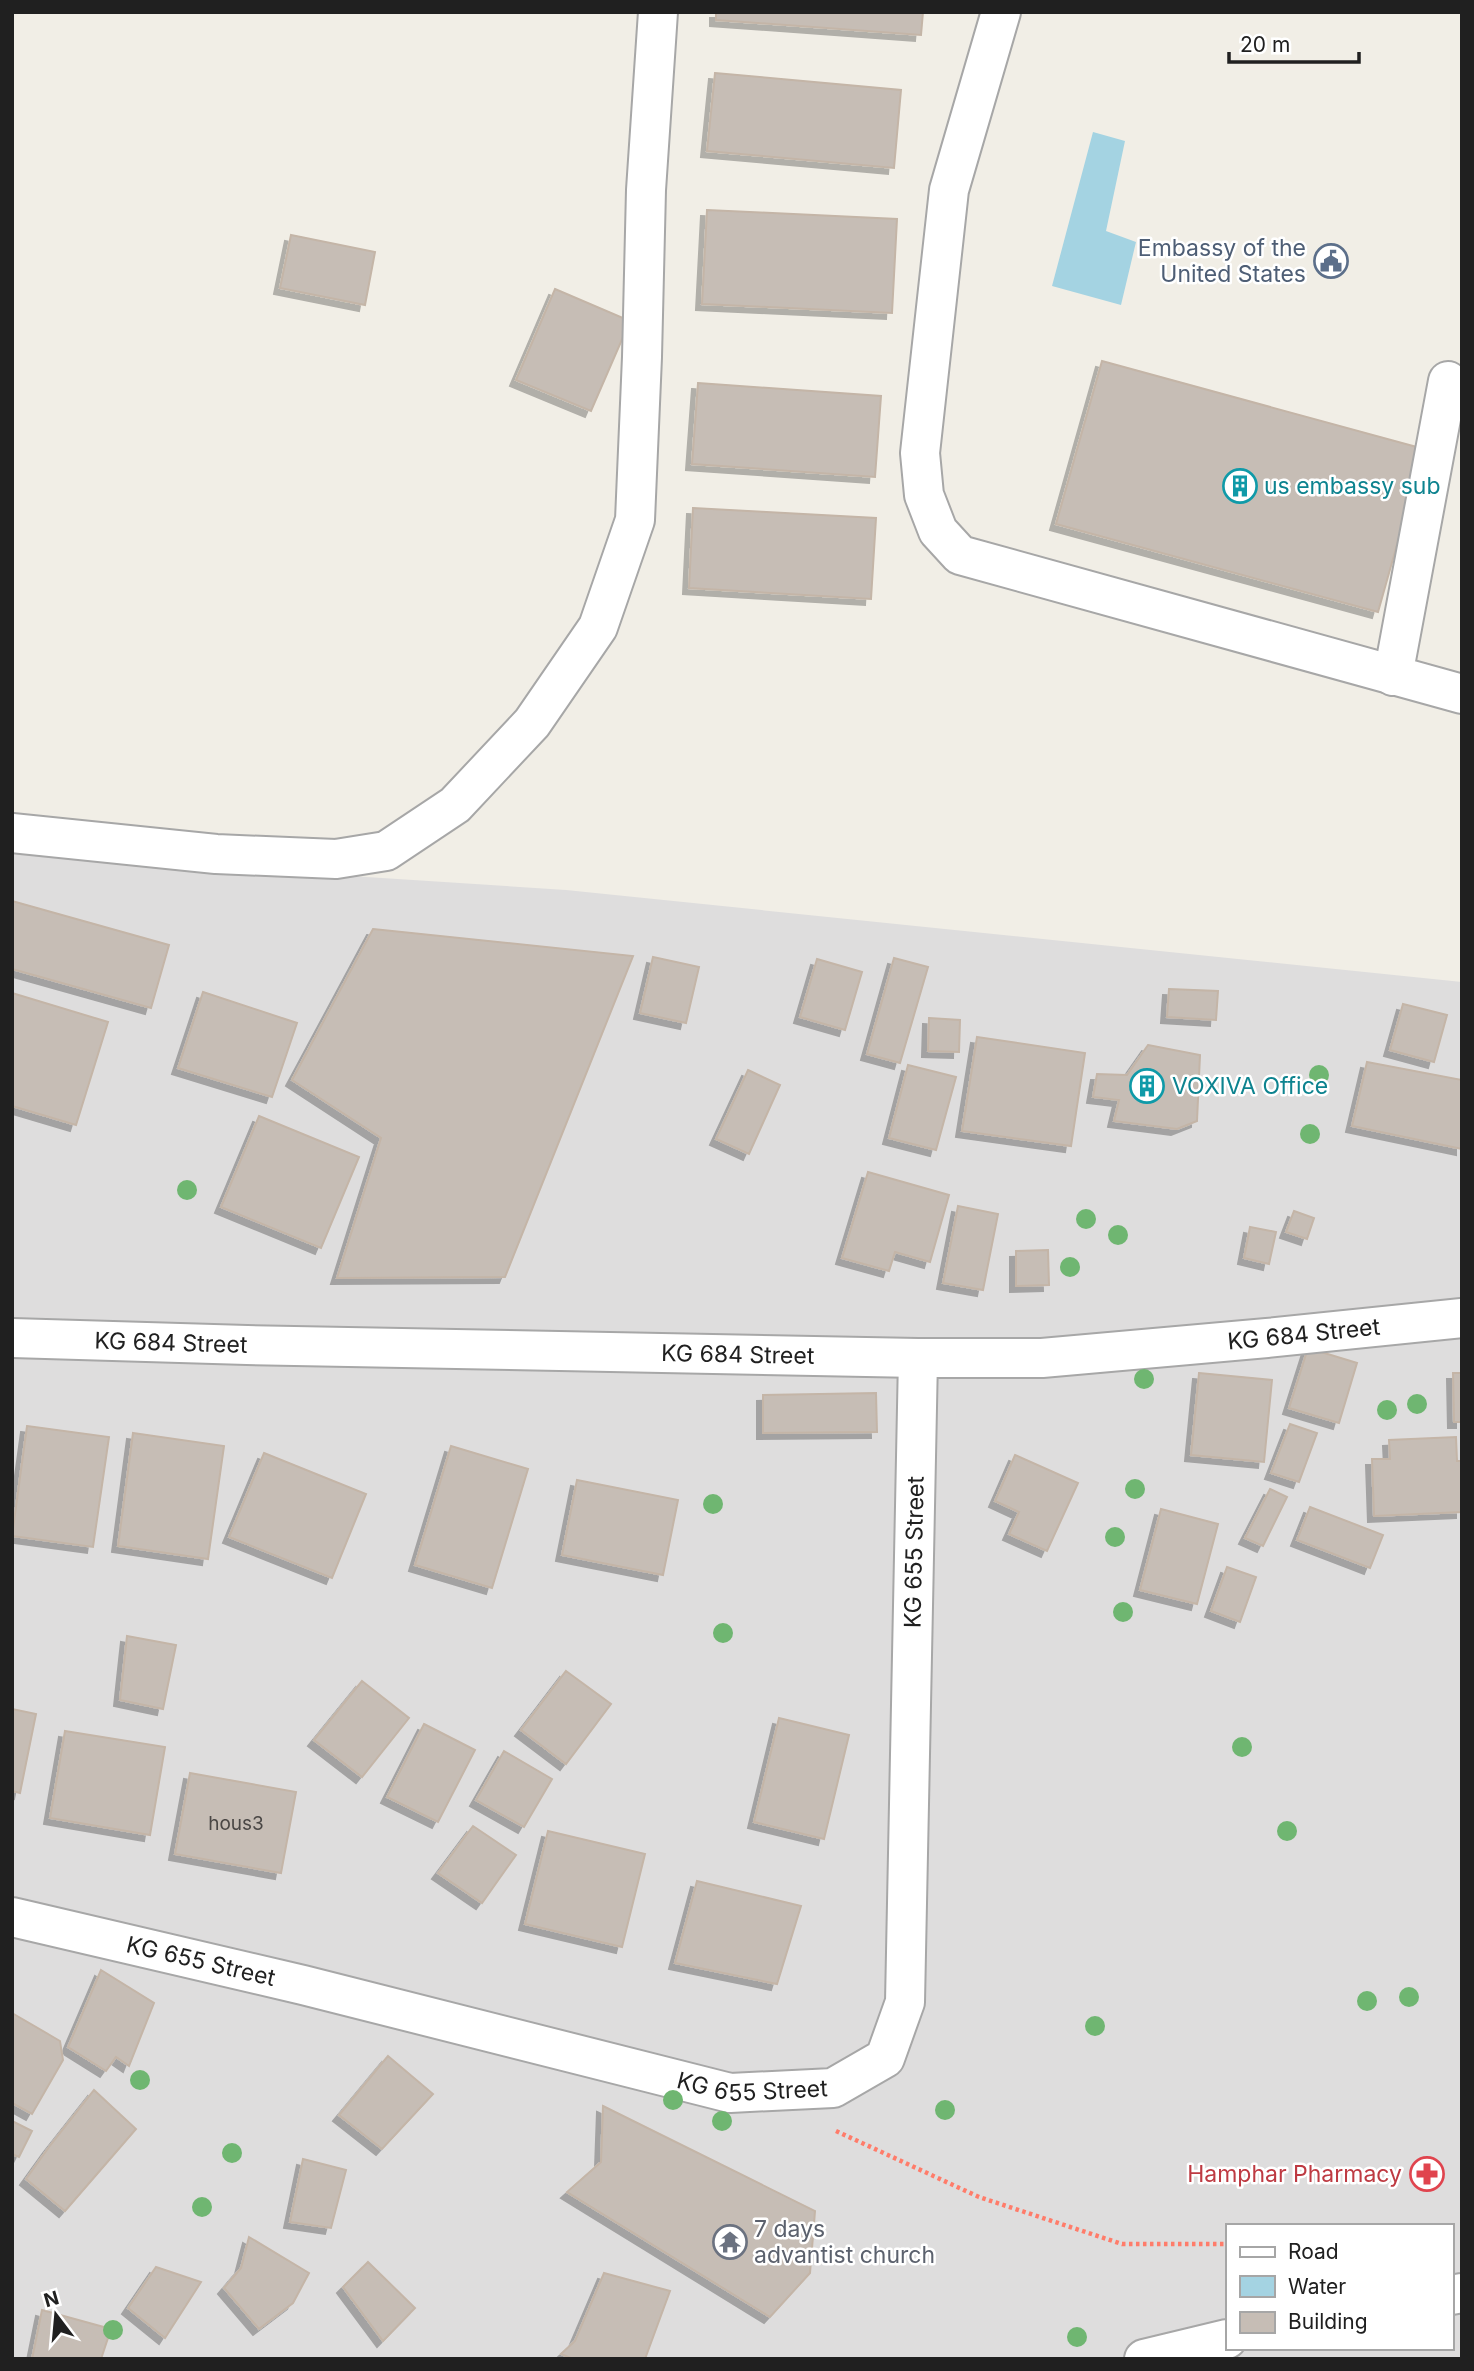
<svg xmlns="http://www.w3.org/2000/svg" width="1474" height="2371" font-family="Inter,sans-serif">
	<defs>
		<filter id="shadow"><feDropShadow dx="-6" dy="6" stdDeviation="0" flood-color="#0004"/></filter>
	</defs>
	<rect width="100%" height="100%" fill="#f1eee6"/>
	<path fill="#dedddd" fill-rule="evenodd" d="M12,854L566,890L1462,982V2359H12ZM1227,2226H1451V2348H1227Z"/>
	<path fill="#a4d3e2" d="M1093,132L1125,141L1106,231L1136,242L1121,305L1052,286Z"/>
	<path fill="#c6bdb5" stroke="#c4b5a7" stroke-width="2" filter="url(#shadow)" d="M716,12H923L921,35L716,20Z
		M715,73L901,90L894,168L707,151Z
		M707,210L897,219L892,313L702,304Z
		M291,235L375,252L365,305L280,288Z
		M555,289L630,321L591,411L516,380Z
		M1102,361L1424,449L1378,612L1056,524Z
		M698,383L881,396L875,477L692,464Z
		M693,508L876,518L871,599L689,588Z
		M12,901L169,945L151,1008L12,969Z
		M373,929L633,956L505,1277L337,1278L381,1138L292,1080Z
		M653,957L699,967L686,1023L640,1013Z
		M894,958L928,967L900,1063L867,1054Z
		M817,959L862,972L845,1030L800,1017Z
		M1169,989L1218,991L1216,1020L1167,1017Z
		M203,992L297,1023L272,1097L178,1068Z
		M12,993L108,1022L76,1125L12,1106Z
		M1403,1004L1447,1015L1434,1062L1390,1050Z
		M929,1018L960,1020L959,1052L928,1051Z
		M977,1037L1085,1053L1071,1146L962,1131Z
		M1148,1045L1200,1055L1197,1121L1177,1129L1114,1121L1119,1100L1093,1097L1097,1074L1127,1075Z
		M1367,1062L1462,1080V1149L1352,1126Z
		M908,1065L956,1077L936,1150L889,1138Z
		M748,1070L780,1085L749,1154L716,1139Z
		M259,1116L359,1157L321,1248L221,1207Z
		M868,1172L949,1195L930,1262L895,1252L889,1271L842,1258Z
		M958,1206L998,1214L983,1290L943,1283Z
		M1294,1211L1314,1218L1307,1239L1286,1232Z
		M1250,1227L1276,1232L1269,1264L1244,1258Z
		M1048,1250L1049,1285L1016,1286V1251Z
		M1308,1348L1357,1363L1339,1423L1289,1408Z
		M1199,1373L1272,1380L1264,1462L1191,1455Z
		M1453,1373H1462V1422H1454Z
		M876,1393L877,1432L763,1433V1395Z
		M1290,1424L1317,1433L1299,1482L1271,1473Z
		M27,1426L109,1437L93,1547L12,1536Z
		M133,1433L224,1446L208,1559L118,1546Z
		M1456,1437L1457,1461H1462V1512L1374,1516L1372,1459H1390L1389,1440Z
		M451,1446L528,1469L492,1588L415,1565Z
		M264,1453L366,1494L332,1578L229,1537Z
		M1015,1455L1078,1483L1047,1551L1009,1534L1019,1512L995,1501Z
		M577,1480L678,1500L663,1575L562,1555Z
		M1270,1489L1287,1497L1263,1546L1245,1538Z
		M1310,1507L1383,1535L1370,1568L1297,1540Z
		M1161,1509L1218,1524L1197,1604L1140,1590Z
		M1227,1567L1256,1577L1240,1622L1211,1611Z
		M127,1636L176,1645L163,1709L120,1700Z
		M566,1671L611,1704L566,1764L521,1730Z
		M362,1681L409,1718L362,1777L314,1740Z
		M12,1709L36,1714L20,1793L12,1791Z
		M779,1718L849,1735L824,1839L754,1822Z
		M424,1724L475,1750L438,1822L387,1797Z
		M65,1731L165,1747L150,1835L50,1818Z
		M504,1751L552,1779L524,1827L476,1800Z
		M190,1773L296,1792L281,1873L175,1854Z
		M473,1826L516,1855L482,1903L438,1873Z
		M548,1831L645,1854L622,1947L525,1924Z
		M697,1881L801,1906L777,1984L675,1963Z
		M101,1970L154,2003L129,2066L116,2057L106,2071L68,2047Z
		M12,2013L60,2041L63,2060L32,2114L12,2103Z
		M388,2056L433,2094L382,2149L339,2115Z
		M94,2090L136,2129L65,2211L26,2179L49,2147Z
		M603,2106L815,2211L810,2273L770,2317L567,2192L601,2162Z
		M12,2121L32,2131L19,2157L12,2154Z
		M303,2159L346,2170L331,2228L290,2222Z
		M249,2237L309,2273L293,2303L259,2329L224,2288L241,2268Z
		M368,2262L415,2308L383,2341L343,2287Z
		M156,2267L201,2282L165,2338L128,2308Z
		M604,2273L670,2291L645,2359H573L561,2354L575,2341Z
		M42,2310L111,2329L101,2359H32Z"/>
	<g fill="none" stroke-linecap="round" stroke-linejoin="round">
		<g stroke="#a7a7a7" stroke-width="42">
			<g id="minor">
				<path d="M1001,12L949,190L920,453L924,495L938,531L960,555L1462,694"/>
				<path d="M1393,676L1448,381"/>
				<path d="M12,833L216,854L336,859L386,851L455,805L532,723L598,627L635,520L642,357L646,190L658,12"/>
				<path id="s1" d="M12,1338L247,1345L918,1358H1042L1267,1338L1462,1318"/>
				<path id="s2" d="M12,1917L303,1985L730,2093L833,2088L885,2058L905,2002L918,1358"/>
				<path d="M1451,2295L1462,2293"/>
				<path d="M1144,2359L1227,2339"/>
			</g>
		</g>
		<path stroke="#ff7c6a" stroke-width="4.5" stroke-dasharray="3.5 3.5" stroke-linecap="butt" d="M836,2131L979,2197L1122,2244H1227"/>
		<use href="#minor" stroke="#fff" stroke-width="38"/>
	</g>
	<g fill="#6fb671">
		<circle cx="1319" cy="1075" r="10"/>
		<circle cx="1310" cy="1134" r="10"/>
		<circle cx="187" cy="1190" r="10"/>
		<circle cx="1086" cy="1219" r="10"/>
		<circle cx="1118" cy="1235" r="10"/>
		<circle cx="1070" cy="1267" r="10"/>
		<circle cx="1144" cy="1379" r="10"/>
		<circle cx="1417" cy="1404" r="10"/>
		<circle cx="1387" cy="1410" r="10"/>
		<circle cx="1135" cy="1489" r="10"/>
		<circle cx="713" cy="1504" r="10"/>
		<circle cx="1115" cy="1537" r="10"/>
		<circle cx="1123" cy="1612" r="10"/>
		<circle cx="723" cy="1633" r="10"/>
		<circle cx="1242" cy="1747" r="10"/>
		<circle cx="1287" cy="1831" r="10"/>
		<circle cx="1409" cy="1997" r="10"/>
		<circle cx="1367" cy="2001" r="10"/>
		<circle cx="1095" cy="2026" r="10"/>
		<circle cx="140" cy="2080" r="10"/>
		<circle cx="673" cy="2100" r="10"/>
		<circle cx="945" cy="2110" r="10"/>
		<circle cx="722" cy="2121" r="10"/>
		<circle cx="232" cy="2153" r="10"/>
		<circle cx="202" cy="2207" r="10"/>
		<circle cx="113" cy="2330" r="10"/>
		<circle cx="1077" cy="2337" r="10"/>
	</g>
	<defs>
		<g id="civic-ring" transform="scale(1.75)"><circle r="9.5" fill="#fff" stroke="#5c6f8a" stroke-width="1.5"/><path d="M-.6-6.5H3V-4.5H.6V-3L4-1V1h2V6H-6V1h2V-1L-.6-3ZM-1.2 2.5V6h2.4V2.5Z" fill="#5c6f8a"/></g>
		<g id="building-ring" transform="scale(1.75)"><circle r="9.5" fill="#fff" stroke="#0f9aa8" stroke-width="1.5"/><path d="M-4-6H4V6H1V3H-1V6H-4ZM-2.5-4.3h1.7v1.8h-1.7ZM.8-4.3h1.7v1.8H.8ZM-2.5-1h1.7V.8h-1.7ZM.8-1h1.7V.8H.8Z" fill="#0f9aa8"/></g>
		<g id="pharmacy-ring" transform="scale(1.75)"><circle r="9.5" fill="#fff" stroke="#e0444e" stroke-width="1.5"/><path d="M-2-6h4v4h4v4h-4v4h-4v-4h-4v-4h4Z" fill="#e0444e"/></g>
		<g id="temple-ring" transform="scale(1.75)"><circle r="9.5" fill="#fff" stroke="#6b7280" stroke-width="1.5"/><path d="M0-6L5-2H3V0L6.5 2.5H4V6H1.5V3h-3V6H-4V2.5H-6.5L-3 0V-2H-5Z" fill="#6b7280"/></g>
	</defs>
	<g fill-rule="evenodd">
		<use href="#civic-ring" x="1331" y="261"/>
		<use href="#building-ring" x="1240" y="486"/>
		<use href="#building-ring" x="1147" y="1086"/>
		<use href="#pharmacy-ring" x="1427" y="2174"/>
		<use href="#temple-ring" x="730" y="2242"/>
	</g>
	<g text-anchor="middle" stroke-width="5" stroke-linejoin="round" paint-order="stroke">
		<g font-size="19" fill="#4a4745">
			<text x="236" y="1830">hous3</text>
		</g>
		<g font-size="23" fill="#4e5e75" stroke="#fff" text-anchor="end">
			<text x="1306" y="256">Embassy of the<tspan x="1306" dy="26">United States</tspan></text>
		</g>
		<g font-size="23" fill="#0d838f" stroke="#fff" text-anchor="start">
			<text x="1264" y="494">us embassy sub</text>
			<text x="1172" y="1094">VOXIVA Office</text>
		</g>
		<g font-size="23" fill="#202020" stroke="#fff">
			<text dy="8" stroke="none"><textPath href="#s1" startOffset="1293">KG 684 Street</textPath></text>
			<text dy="8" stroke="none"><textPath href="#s1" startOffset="159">KG 684 Street</textPath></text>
			<text dy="8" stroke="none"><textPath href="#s1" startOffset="726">KG 684 Street</textPath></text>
			<text dy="8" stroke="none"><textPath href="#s2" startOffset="1412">KG 655 Street</textPath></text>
			<text dy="8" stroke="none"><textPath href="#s2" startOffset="194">KG 655 Street</textPath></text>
			<text dy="8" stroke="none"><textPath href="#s2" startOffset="761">KG 655 Street</textPath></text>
		</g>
		<g font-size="23" fill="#be3a42" stroke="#fff" text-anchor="end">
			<text x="1402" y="2182">Hamphar Pharmacy</text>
		</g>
		<g font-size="23" fill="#5b616d" stroke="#fff" text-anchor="start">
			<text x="754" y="2237">7 days<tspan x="754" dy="26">advantist church</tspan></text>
		</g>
	</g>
	<rect width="1474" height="2371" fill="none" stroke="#202020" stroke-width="28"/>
	<rect x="1226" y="2224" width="228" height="126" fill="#ffffff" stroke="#a6a6a6" stroke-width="2"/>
	<rect x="1240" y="2247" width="35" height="10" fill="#ffffff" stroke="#a6a6a6" stroke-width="2"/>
	<text x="1288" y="2259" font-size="21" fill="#202020">Road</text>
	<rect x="1240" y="2276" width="35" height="21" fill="#a4d3e2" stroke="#a6a6a6" stroke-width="2"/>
	<text x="1288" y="2294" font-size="21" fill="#202020">Water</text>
	<rect x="1240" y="2312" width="35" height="21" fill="#c6bdb5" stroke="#a6a6a6" stroke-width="2"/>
	<text x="1288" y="2329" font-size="21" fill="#202020">Building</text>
	<g transform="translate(56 2315) rotate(344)" stroke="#ffffff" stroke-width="5" paint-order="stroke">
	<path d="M0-5L12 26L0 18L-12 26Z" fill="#202020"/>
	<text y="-10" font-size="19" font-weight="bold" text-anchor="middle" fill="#202020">N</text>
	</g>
	<path d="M1229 52v10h130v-10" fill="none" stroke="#202020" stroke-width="3.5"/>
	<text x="1240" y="52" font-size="21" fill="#202020" stroke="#ffffff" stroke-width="5" paint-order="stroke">20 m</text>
</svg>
